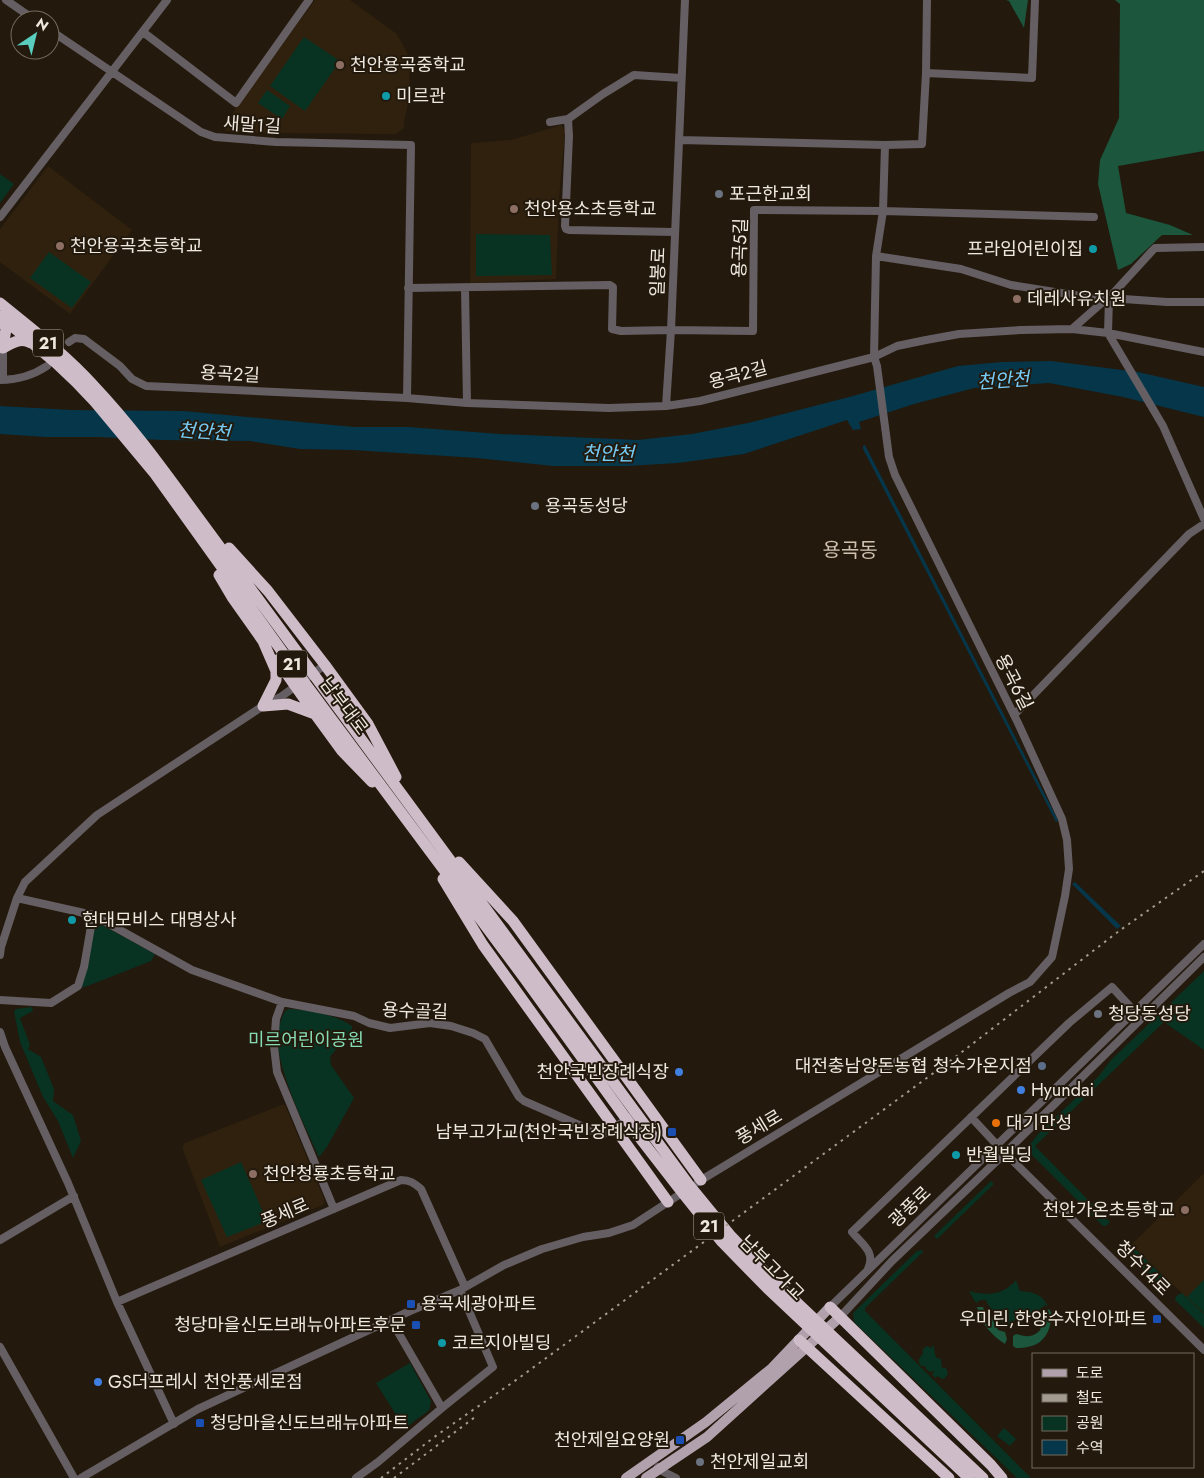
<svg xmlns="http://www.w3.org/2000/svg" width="1204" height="1478" font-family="Jost,'Noto Sans KR',sans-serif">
	<rect width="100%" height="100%" fill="#23190c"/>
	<path fill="#2f210e" d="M315,0H350L397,34L412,62L409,76L410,84L409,100L404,121V128L396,134L261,133L226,131L223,126Z
		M561,125L565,131L559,198L556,279L470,283L471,143L511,140Z
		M48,166L132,230L70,314L0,262V229Z
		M281,1105H285L324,1199V1203L323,1205L220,1247L183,1150V1146L185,1143Z
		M1203,1174L1204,1175V1314L1131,1245Z"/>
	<path fill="#083322" d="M304,37L340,61L305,111L270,86Z
		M267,90L290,106L282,119L258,103Z
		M0,174L14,184L0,203Z
		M476,234L550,235L552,275L476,276Z
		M49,252L91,282L72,308L30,278Z
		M102,925L155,954L151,961L85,987L80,988L93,934L96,927Z
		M1204,971V1050L1164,1022L1035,1146L1110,1222L1106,1226H1103L1030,1153L1031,1143L1040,1132L1098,1077L1111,1060Z
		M32,1007L33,1011L20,1018L30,1045L28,1049L41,1057L54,1089L53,1101L73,1115L81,1141L73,1158L58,1121L43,1097L20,1042L14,1011L16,1009Z
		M289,1009C310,1010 334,1014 352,1026V1029L330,1057L331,1065L354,1098L327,1147L319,1157C305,1126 277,1070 278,1037C278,1028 281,1019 285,1011Z
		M241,1162L267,1221L227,1237L201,1180Z
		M991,1181L994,1184L937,1239L934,1236Z
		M1131,1245L1170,1283L1166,1288L1160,1285L1126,1252V1249Z
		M922,1250L923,1252L865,1308V1311L1031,1478H1017L854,1322L853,1313L917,1251Z
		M1016,1280L1020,1291C1033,1292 1043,1294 1048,1307L1045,1305L1039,1310L1033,1318L1028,1316L1026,1313L1020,1311L1017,1320H1014L1013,1325L1004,1327L1002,1322L999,1321L1001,1318C996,1311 989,1310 986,1300H980L976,1303L969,1291C987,1296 1004,1295 1016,1280Z
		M1204,1280V1313L1187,1297Z
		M1182,1293L1204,1314V1328L1175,1300L1176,1296Z
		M933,1345C935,1349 934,1354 937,1358L941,1359L942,1368H946L948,1374L944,1379L940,1378L938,1376L935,1378L932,1374L934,1372L932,1371L930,1372L926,1369L925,1366H921L919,1363V1359L923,1353V1349L927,1346L931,1348Z
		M410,1363L431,1401L429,1411L428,1410L427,1412L413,1422L405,1429L376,1383Z
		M1004,1428L1016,1439L1010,1446L997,1436Z"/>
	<path fill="#1b563d" d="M1006,0H1028L1024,28L1009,1Z
		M1115,0H1204V151L1118,166L1126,213L1170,225L1193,235H1162L1131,264L1118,270L1098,184L1100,160L1119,118L1120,4Z
		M977,1307H983L984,1310L988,1313L989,1318H993L994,1323L998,1330L1005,1332L1007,1339L1005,1344C991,1335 981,1323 977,1307Z
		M1049,1309C1052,1313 1051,1315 1051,1320C1048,1341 1036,1348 1016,1348L1013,1346V1336L1016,1334C1026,1337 1034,1338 1041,1329L1038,1327L1037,1323Z"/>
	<path fill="#063649" d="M1051,361L1138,372L1204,387V417L1123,397L1049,383L974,388L914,404L859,422L861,429L853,430L847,420L744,454L678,463L627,466H553L477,458L353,450L300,449L250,441L162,440L98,437H45L0,434V406L72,410L184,411L354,427H408L500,434L638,440L692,434L748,423L853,396L958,366L1002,362Z
		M865,445L1058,820L1056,822L863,449V446Z
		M1075,882L1121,926L1117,929L1072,884Z"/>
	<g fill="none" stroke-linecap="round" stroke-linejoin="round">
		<path stroke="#655e63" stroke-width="8" d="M6,0L35,20
			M50,30L201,132L215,137L276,142L411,145L407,398
			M143,32L236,103L309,0
			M926,73L1032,78L1035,0
			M568,119L569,136L565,226L566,229L569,230L674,232
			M550,122L568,119L603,94L634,75L681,78
			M679,140L885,145L922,144L926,73L927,0
			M0,217L167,0
			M1204,247L1155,248L1152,251L1109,298L1108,333L1163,426L1204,519
			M876,256L961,269L1011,285L1105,300
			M408,288L610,285L613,287L612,329L621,331L671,330L753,331L754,210L883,211L1094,217
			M465,288L467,403
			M1072,329L1105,300L1109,298L1167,302H1204
			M69,342L75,338L84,339L120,366L132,379L146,386L407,398L467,403L609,408L666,406L700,401L874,357L897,346L926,340L959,334L1021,330L1072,329L1108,333L1204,352
			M3,348V380
			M0,380C18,380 32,376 47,366
			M666,406L671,330L685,0
			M1014,715L1189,534L1204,524
			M17,898L93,915L192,970L282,1002L354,1016L369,1023L390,1028L430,1023L451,1026L473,1033L485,1039L519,1097L524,1101L602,1135L631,1117
			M0,955L1,947L17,898L25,882L97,815L263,706L282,696L325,665
			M0,1000L51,1003L78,986L84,967L93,915
			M282,1002L276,1019L274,1046L277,1072L334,1209
			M0,1032L5,1047L68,1183L117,1302L174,1424
			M971,1117L997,1145L1204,1350
			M698,1182L1009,993L1030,982L1052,957L1065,896L1069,869L1067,840L1062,819L1018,723L895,475L889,457L877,366L874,357L876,256L883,211L885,145
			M0,1240L74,1196
			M868,1269C876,1252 862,1244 852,1232L1069,1023L1112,987L1134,1011
			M117,1302L401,1180C410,1180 414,1183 421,1189L465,1287
			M830,1307L1204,944
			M840,1317L892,1261L1005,1153L1204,957
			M0,1347L74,1478
			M442,1408L493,1367L460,1290
			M658,1467L660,1470L676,1478
			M81,1478L198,1409L410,1311L460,1290L504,1265L542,1249L583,1237L609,1233L633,1225L685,1191
			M356,1478L378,1462L442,1408L391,1320"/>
		<path stroke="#b1a1ac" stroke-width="10" d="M626,1478L706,1422L772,1368L830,1307
			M646,1478L707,1437L840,1317"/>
		<path stroke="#cfbcc9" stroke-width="11" d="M0,303C32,329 66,355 94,386C129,423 159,464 189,505L689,1185L730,1235L774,1281L983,1478
			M0,316L56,363L76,382L95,402L155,474L304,682L525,979L643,1142L681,1191L722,1242L767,1288L969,1478
			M2,317L6,329L3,348
			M3,348C12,343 21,337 31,343
			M229,548L268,591L325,665L368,724L396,777
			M219,575L232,597L263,641L276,671V680L263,706
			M277,660L315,714
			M263,706L288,704L315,714L342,751L372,782
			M459,862L513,921L701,1180
			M443,879L483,945L668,1202
			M830,1307L991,1465L1002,1478
			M799,1340L949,1478"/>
		<path stroke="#a39b90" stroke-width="2" stroke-dasharray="2.5 5" stroke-linecap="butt" d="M381,1478L437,1435L519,1378L958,1055L1119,931L1204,871
			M394,1478L475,1417"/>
	</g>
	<g fill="#8d6e63" stroke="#23190c" stroke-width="2">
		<circle cx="340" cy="65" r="5"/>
		<circle cx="514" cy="209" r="5"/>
		<circle cx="60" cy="246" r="5"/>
		<circle cx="1017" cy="299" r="5"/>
		<circle cx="253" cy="1174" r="5"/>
		<circle cx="1185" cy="1210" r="5"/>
	</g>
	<g fill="#0f9aa8" stroke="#23190c" stroke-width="2">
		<circle cx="386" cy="96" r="5"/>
		<circle cx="1093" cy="249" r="5"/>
		<circle cx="72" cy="920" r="5"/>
		<circle cx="956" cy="1155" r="5"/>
		<circle cx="442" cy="1343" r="5"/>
	</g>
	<g fill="#6b7280" stroke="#23190c" stroke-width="2">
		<circle cx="719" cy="194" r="5"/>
		<circle cx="535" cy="506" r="5"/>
		<circle cx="1098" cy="1014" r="5"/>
		<circle cx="700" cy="1462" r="5"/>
	</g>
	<circle fill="#5c6f8a" stroke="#23190c" stroke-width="2" cx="1042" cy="1066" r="5"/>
	<g fill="#3f7fe0" stroke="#23190c" stroke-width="2">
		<circle cx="679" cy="1072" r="5"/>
		<circle cx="1021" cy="1090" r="5"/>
		<circle cx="98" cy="1382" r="5"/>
	</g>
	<circle fill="#e8710a" stroke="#23190c" stroke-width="2" cx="996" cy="1123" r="5"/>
	<g fill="#1a4fb4" stroke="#23190c" stroke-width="2">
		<rect x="667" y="1127" width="10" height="10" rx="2.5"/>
		<rect x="406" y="1299" width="10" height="10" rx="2.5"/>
		<rect x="1152" y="1314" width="10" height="10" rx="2.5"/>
		<rect x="411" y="1320" width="10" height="10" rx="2.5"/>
		<rect x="195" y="1418" width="10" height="10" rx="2.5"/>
		<rect x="675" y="1435" width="10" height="10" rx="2.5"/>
	</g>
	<g text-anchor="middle" stroke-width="4" stroke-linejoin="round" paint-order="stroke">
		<g fill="#23190c" stroke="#b2aaa0" stroke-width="1">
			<rect x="33" y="329.5" width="30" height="27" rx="4"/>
			<rect x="277" y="650.5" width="30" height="27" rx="4"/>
			<rect x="694" y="1212.5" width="30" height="27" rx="4"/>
		</g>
		<g font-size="16" font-weight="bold" fill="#efe8df">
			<text x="48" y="349">21</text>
			<text x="292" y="670">21</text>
			<text x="709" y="1232">21</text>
		</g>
		<g font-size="18" fill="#efe8df" stroke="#23190c" text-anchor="start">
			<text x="350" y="71">천안용곡중학교</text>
			<text x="396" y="102">미르관</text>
			<text x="729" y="200">포근한교회</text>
			<text x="524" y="215">천안용소초등학교</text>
			<text x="70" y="252">천안용곡초등학교</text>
			<text x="1083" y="255" text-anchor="end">프라임어린이집</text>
			<text x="1027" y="305">데레사유치원</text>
			<text x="545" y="512">용곡동성당</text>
			<text x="82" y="926">현대모비스 대명상사</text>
			<text x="1108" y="1020">청당동성당</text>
			<text x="1032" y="1072" text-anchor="end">대전충남양돈농협 청수가온지점</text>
			<text x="669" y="1078" text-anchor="end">천안국빈장례식장</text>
			<text x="1031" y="1096">Hyundai</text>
			<text x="1006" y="1129">대기만성</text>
			<text x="662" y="1138" text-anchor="end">남부고가교(천안국빈장례식장)</text>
			<text x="966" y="1161">반월빌딩</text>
			<text x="263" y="1180">천안청룡초등학교</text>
			<text x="1175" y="1216" text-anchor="end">천안가온초등학교</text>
			<text x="421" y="1310">용곡세광아파트</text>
			<text x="1147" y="1325" text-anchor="end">우미린,한양수자인아파트</text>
			<text x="406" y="1331" text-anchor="end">청당마을신도브래뉴아파트후문</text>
			<text x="452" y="1349">코르지아빌딩</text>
			<text x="108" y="1388">GS더프레시 천안풍세로점</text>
			<text x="210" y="1429">청당마을신도브래뉴아파트</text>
			<text x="670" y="1446" text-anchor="end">천안제일요양원</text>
			<text x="710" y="1468">천안제일교회</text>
		</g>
		<g font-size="18" fill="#efe8df" stroke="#23190c">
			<text transform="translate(252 125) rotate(4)" y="6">새말1길</text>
			<text transform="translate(740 248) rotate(-88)" y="6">용곡5길</text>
			<text transform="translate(658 272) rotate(-88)" y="6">일봉로</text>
			<text transform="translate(230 374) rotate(3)" y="6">용곡2길</text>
			<text transform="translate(738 375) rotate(-15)" y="6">용곡2길</text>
			<text transform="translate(1014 682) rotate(63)" y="6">용곡6길</text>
			<text transform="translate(344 706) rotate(53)" y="6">남부대로</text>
			<text transform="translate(415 1011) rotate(2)" y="6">용수골길</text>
			<text transform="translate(759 1127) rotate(-31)" y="6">풍세로</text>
			<text transform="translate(910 1207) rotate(-44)" y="6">광풍로</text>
			<text transform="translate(285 1213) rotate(-23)" y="6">풍세로</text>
			<text transform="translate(772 1268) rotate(45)" y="6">남부고가교</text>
			<text transform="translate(1143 1268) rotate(45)" y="6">청수14로</text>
		</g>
		<g font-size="18" fill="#86dcb2" stroke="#23190c">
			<text x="306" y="1046">미르어린이공원</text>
		</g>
		<g font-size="19" font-style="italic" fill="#75ccf7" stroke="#23190c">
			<text transform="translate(1003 380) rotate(-4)" y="7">천안천</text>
			<text transform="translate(204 431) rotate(4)" y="7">천안천</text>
			<text transform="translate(608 453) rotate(1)" y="7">천안천</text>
		</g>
		<g font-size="20" fill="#d0c2b1" stroke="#23190c">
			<text x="850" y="557">용곡동</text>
		</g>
	</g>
	<rect x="1032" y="1353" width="162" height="115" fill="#23190c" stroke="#756c60"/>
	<rect x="1042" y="1369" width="25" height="8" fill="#b1a1ac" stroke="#756c60"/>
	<text x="1076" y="1378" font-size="15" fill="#efe8df">도로</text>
	<rect x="1042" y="1394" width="25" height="8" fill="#a39b90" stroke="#756c60"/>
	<text x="1076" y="1403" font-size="15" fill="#efe8df">철도</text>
	<rect x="1042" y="1416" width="25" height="15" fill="#083322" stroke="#756c60"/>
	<text x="1076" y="1428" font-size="15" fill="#efe8df">공원</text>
	<rect x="1042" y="1440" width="25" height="15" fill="#063649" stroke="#756c60"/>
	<text x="1076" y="1453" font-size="15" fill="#efe8df">수역</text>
	<g transform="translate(35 35) rotate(35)"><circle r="24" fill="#23190c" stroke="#756c60"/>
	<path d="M0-4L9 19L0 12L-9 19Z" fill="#59cebf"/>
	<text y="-8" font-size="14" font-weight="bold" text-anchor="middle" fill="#efe8df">N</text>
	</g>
</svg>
